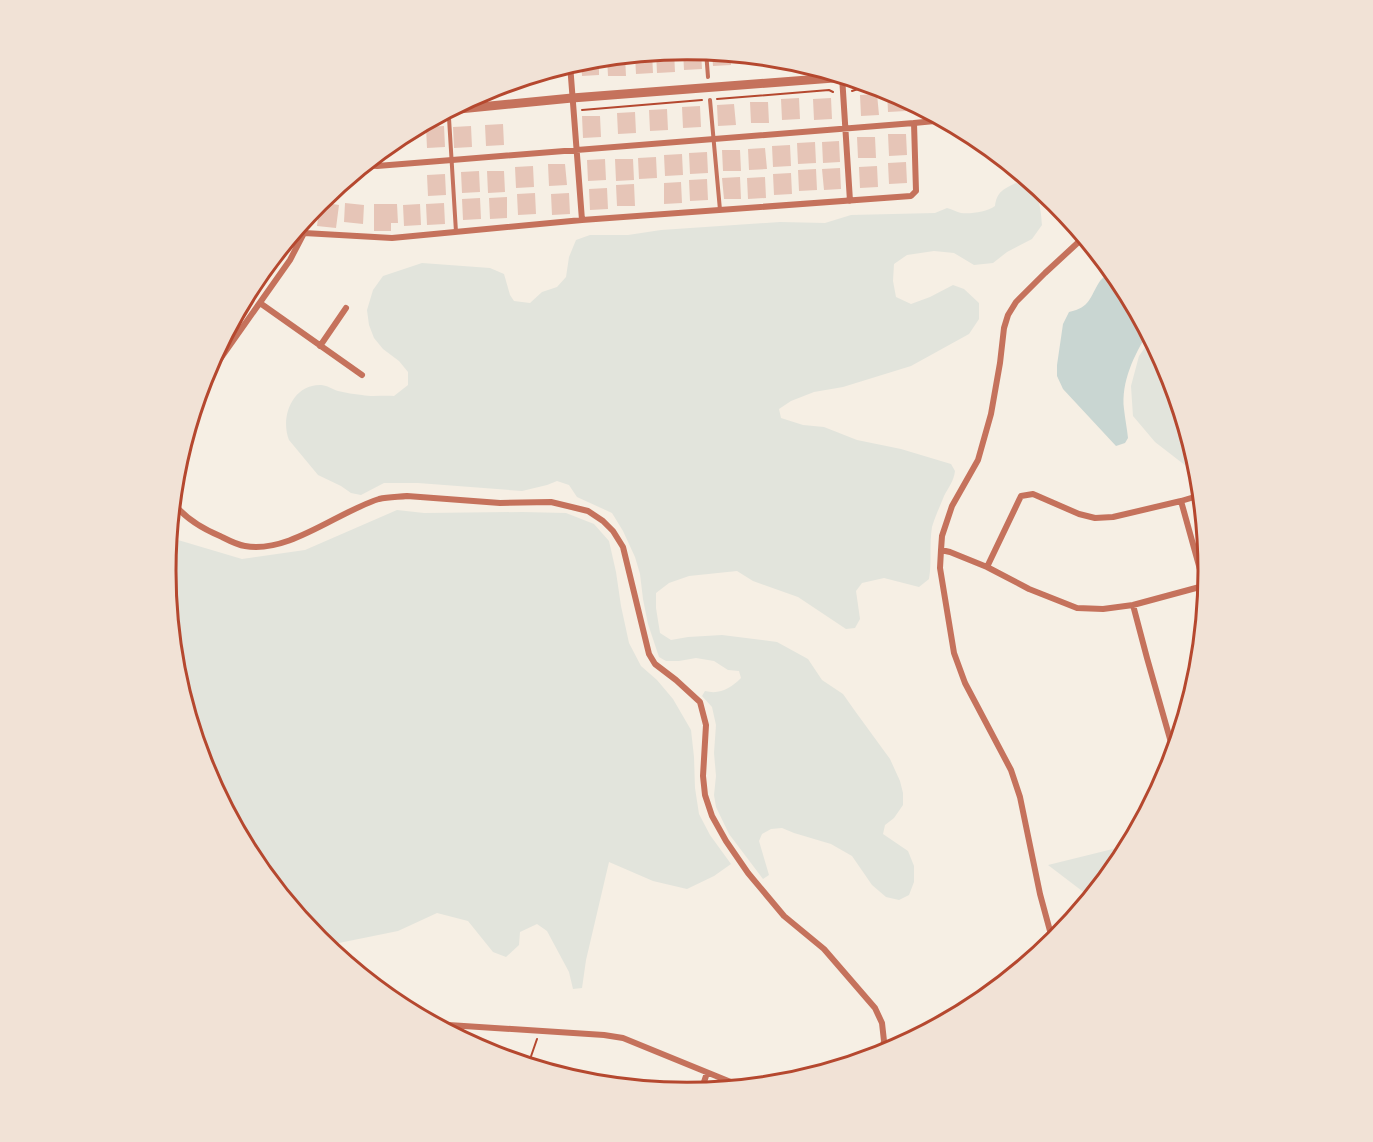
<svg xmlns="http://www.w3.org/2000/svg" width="1373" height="1142" font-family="'Space Grotesk',sans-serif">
	<rect width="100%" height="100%" fill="#f6efe4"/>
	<path fill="#e2e4dc" d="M1016,183C1020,184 1023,183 1026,185C1040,191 1041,213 1042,225L1032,239L1007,252L993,263L974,265L954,253L934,251L907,255L894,264L893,281L896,297L911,304L930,297L953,285L964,289L979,303V319L969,334L911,366L843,387L814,392L791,401L779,409L781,418L803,425L824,427L857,440L901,449L951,464L955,471C954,481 948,488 944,496C940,506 935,517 932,527C929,545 932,562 929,579L919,587L884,578L862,583L856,591L860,619L855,628L846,629L798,597L753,581L737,571L689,576L669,583L656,593V608L660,633L671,640L688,637L722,635L777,642L808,659L822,680L843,694L855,711L890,759L900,781L903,793V805L894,818L885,825L883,834L908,851L914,866V882L909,895L899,900L886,897L872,885L852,856L831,844L794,833L782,828L771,829L762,834L759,841L769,875L763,879L729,834L716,807L714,795L716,776L714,753L716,725L712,707L702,696L705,691C720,695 731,688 741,678L739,671L728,670L714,661L696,658L679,661H666L659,657L648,624L643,599L640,574L635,557L623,531L612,513L577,497L569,485L557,481L547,485L522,491L418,483H384L361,495L351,493L341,486L318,475L289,440C280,418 292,384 321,385C326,385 332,389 338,391C346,393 354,394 362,395C372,397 384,395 394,396L408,385V372L399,361L383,349L374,338L369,325L367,310L373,290L383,276L422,263L490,268L504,274L510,295L514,301L530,303L542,292L557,287L566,277L569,257L576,240L590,235H628L661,230L780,222L825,223L851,215L935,213L947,208C951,209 957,212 961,213C971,214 987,212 995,206C997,191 1004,189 1016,183Z
		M1151,339L1168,372L1198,470L1199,476L1155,442L1133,416L1131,386L1139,356Z
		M397,510L424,513L522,512L566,513L594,524L609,541L616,572L621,606L629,643L641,666L657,680L673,699L691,730L694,757L695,788L699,814L710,835L731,864L714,876L687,889L653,881L609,862L586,960L582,988L573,989L569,972L547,931L537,924L520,932L519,945L506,957L493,952L468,921L437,913L398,931L329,945L323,944L317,940L253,860L205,770L175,672L165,571L170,522L178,540L242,559L305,550Z
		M1129,845L1120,861L1090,897L1048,865Z"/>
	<path fill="#c9d6d2" d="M1111,270L1120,282L1148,333C1134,355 1121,382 1124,409C1125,419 1127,428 1128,438L1125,443L1116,446L1063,389L1057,376V365L1063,324L1069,312C1091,307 1089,298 1100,281C1103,277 1108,274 1111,270Z"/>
	<path fill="#e6c5b7" d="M683,50L701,51L702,69L684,70Z
		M668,51H674L675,72L657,73L656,52Z
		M712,52L730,54L731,65L713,66Z
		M652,53L653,73L636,74L635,55Z
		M747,55L765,57L766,62L748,63Z
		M625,56L626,76H608L607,57Z
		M599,58V75L582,76L581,61Z
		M552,70V78L534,79V75Z
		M523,78L524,87L506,88L505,84Z
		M887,91L905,99L906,111L888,112Z
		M877,94L879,115L861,116L860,95Z
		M799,98L800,119L782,120L781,99Z
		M831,98L832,119L814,120L813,99Z
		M750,102H768L769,123H751Z
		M734,104L736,125L718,126L717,105Z
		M700,106L701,127L683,128L682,107Z
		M667,109L668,130L650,131L649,110Z
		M635,112L636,133L618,134L617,113Z
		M582,116H600L601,137L583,138Z
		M503,124L504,145L486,146L485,125Z
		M444,126L445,147L427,148L426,127Z
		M471,126L472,147L454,148L453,127Z
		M888,134H906L907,155L889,156Z
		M398,137L399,150L380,151L397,137Z
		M857,137H875L876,158H858Z
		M839,141L840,162L823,163L822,142Z
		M815,142L816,163L798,164L797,143Z
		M790,145L791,166L773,167L772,146Z
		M765,148L767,169L749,170L748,149Z
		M722,150H740L741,171H723Z
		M707,152L708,173L690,174L689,153Z
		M682,154L683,175L665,176L664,155Z
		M656,157L657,178L639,179L638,158Z
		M605,159L606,180L588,181L587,160Z
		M615,159H633L634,180L616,181Z
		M906,162L907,183L889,184L888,163Z
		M548,164H565L567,185L549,186Z
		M533,166L534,187L516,188L515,167Z
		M877,166L878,187L860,188L859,167Z
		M840,168L841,189L824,190L822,169Z
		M816,169L817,190L799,191L798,170Z
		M479,171L480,192L462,193L461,172Z
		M487,171H504L505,192L488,193Z
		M791,173L792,194L774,195L773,174Z
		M445,174L446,195L428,196L427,175Z
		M740,177L741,199H724L722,178Z
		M765,177L766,198L748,199L747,178Z
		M707,179L708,200L690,201L689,180Z
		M681,182L682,203L664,204V183Z
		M340,184L338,200L322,199Z
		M634,184L635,206H617L616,185Z
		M607,188L608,209L590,210L589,189Z
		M535,193L536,214L518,215L517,194Z
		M569,193L570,214L552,215L551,194Z
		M507,197V218L490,219L489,198Z
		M480,198L481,219L463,220L462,199Z
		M320,202L339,205L336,228L317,226Z
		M345,203L364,205L363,224L344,222Z
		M444,203L445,224L427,225L426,204Z
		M374,204H397L398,223H391V231H374Z
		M420,204L421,225L404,226L403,205Z"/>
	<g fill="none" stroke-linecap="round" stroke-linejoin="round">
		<path stroke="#b5482f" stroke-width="2" d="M852,91L861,88L879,87
			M717,99L829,90L833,92
			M582,110L702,100
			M429,120L442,119
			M528,1065L537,1039"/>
		<path stroke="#c5725c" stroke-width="4" d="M706,51L708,77
			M710,100L720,210
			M449,118L456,232"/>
		<path stroke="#c5725c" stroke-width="6" d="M842,76L850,201
			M363,165L377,166L452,160L914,123
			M582,220L911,196L916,191L914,123L945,120
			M304,233L392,238L582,220L570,64
			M260,303L362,375
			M320,346L346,308
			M210,367L218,362L290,260L304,233L310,211
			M172,501C184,518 201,528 220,536C228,540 237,545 245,546C289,554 339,511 379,499C388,497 398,497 407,496L500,503L551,502L588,511L603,521L613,531L623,547L649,654L655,664L676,680L700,702L706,725L703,776L705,795L712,816L726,841L748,873L784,916L824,949L875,1008L882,1023L884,1041L882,1054
			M1181,501L1206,591
			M941,550L950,552L987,567L1029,589L1077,608L1103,609L1133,605L1207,585
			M987,567L1021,496L1033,494L1079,514L1095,518L1113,517L1181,501L1201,495
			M1133,605L1147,658L1174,753
			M1053,942L1040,894L1020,797L1011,770L965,683L954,653L940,568L941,550L942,536L952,506L978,460L991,414L1000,363L1004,328L1008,315L1016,302L1045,273L1084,237
			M433,1024L604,1035L623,1038L743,1087
			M701,1091L707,1073"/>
		<path stroke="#c5725c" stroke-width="9" d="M449,110L572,98L847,77"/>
	</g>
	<path d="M0 0H1373V1142H0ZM176 571a511 511 0 1 1 1022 0a511 511 0 1 1-1022 0Z" fill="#f1e2d6" fill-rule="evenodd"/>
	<path fill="none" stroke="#b5482f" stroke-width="3" d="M176 571a511 511 0 1 1 1022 0a511 511 0 1 1-1022 0Z"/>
</svg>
